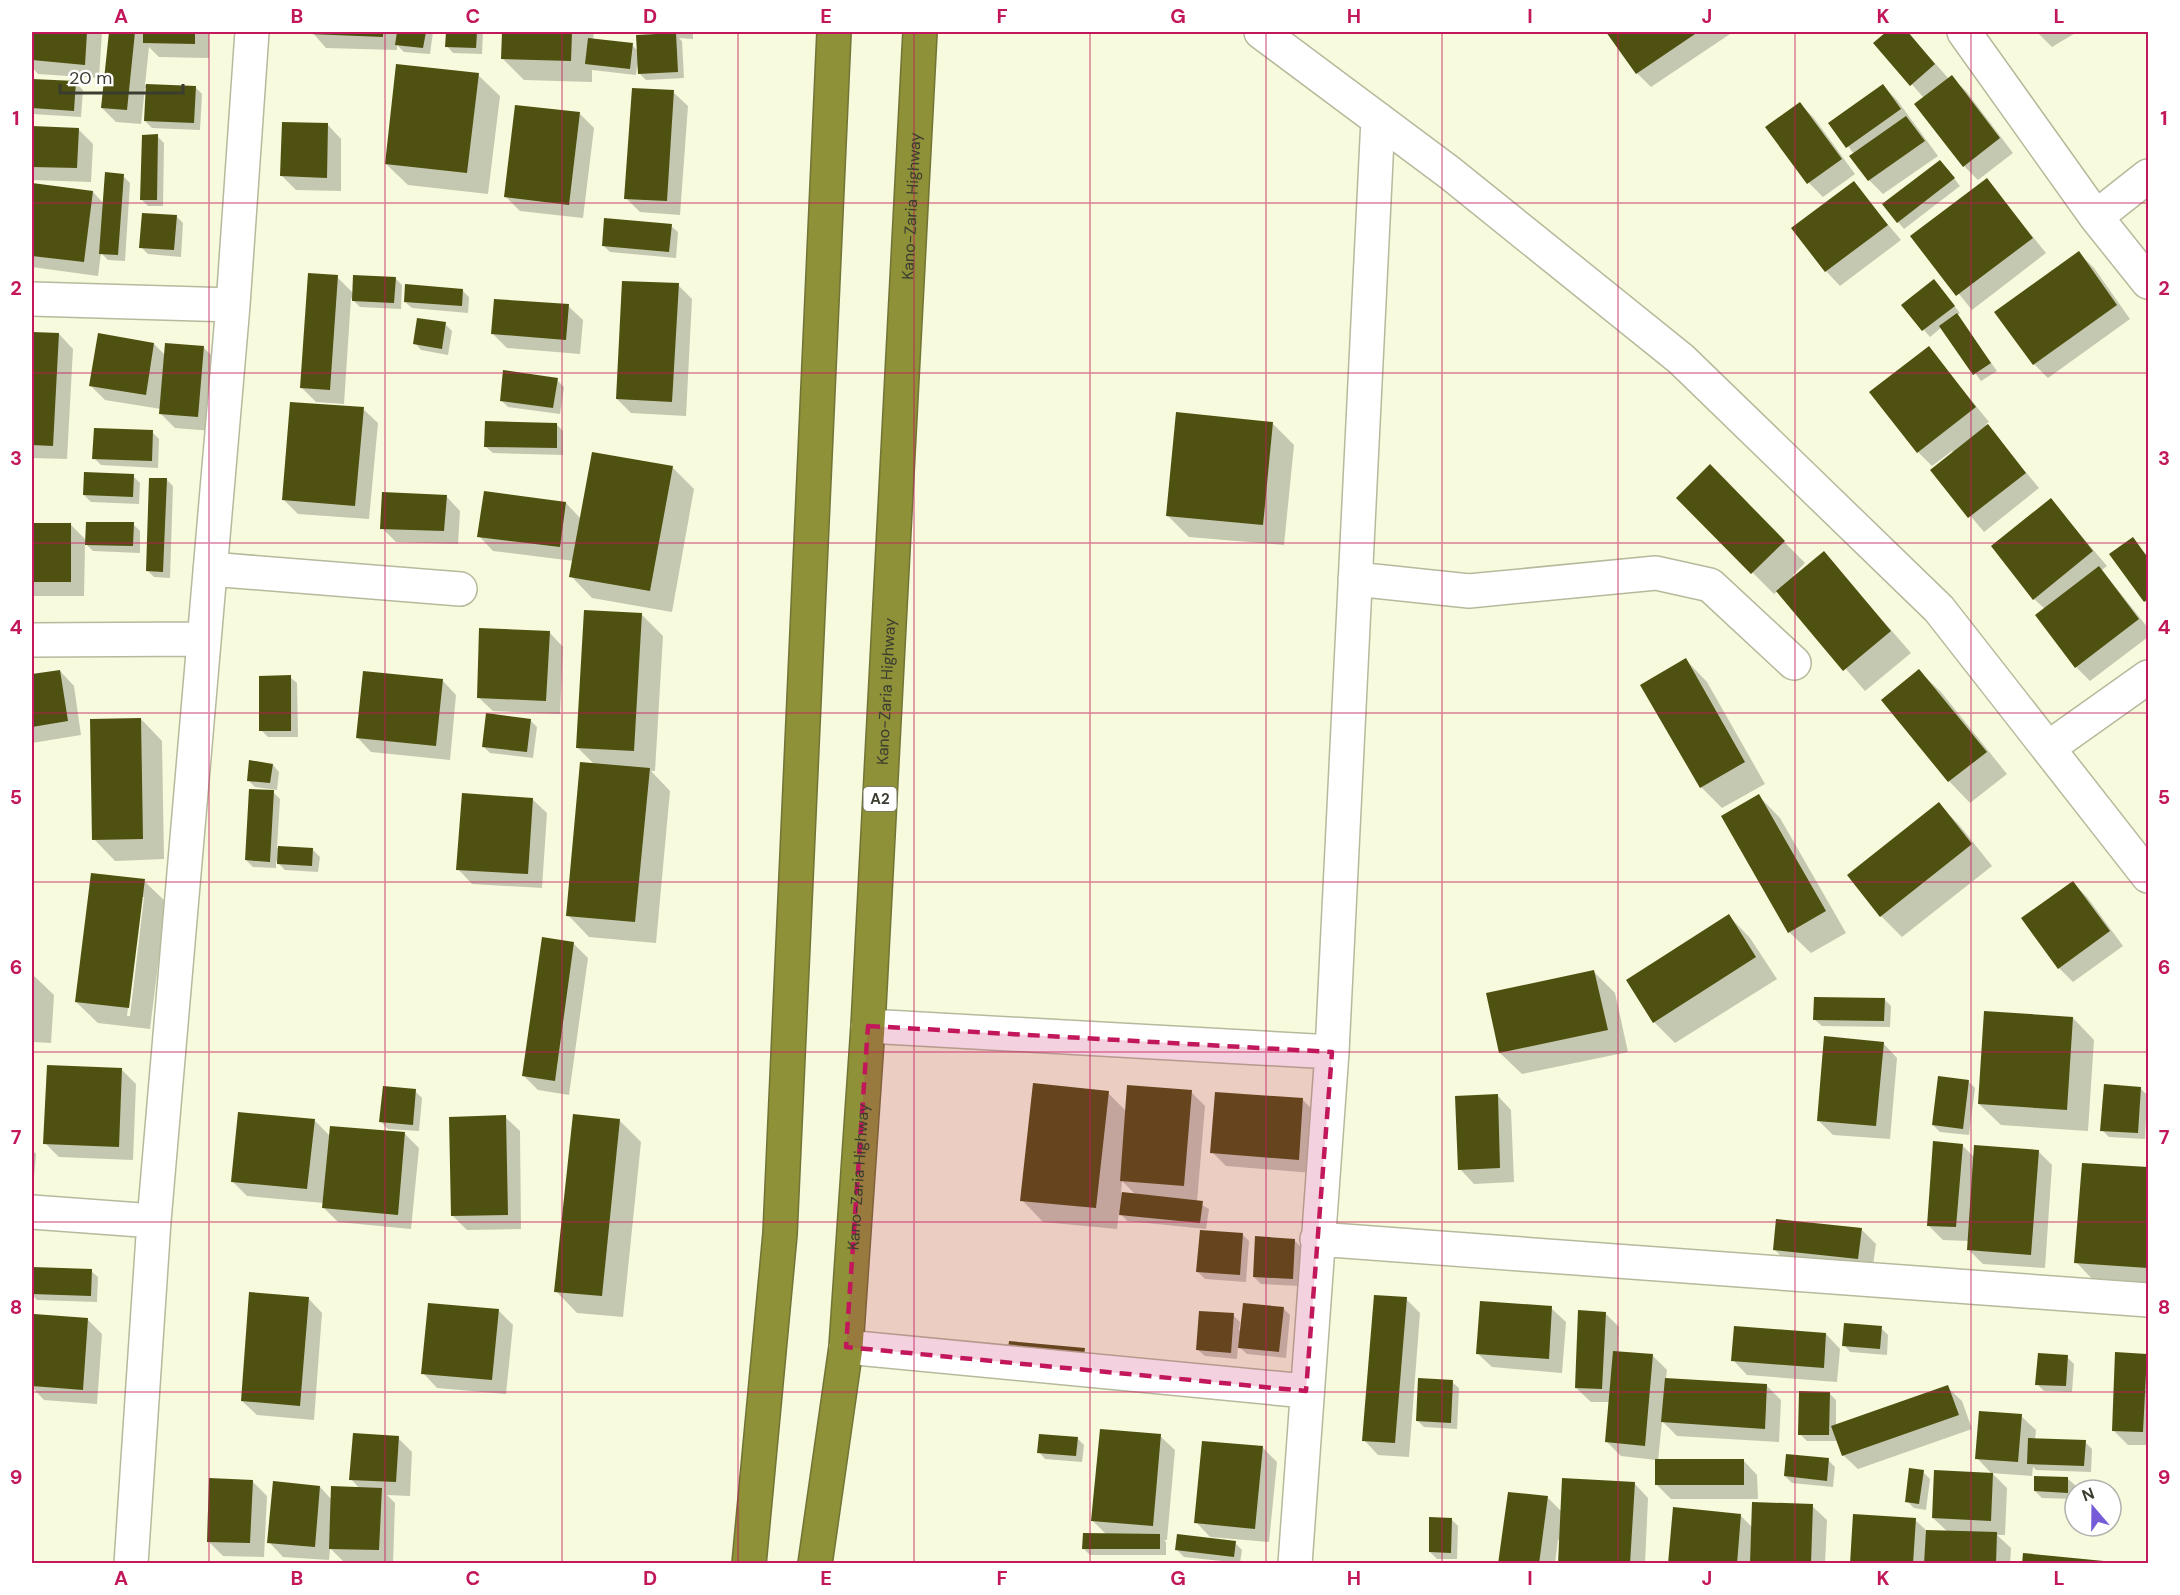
<svg xmlns="http://www.w3.org/2000/svg" width="2180" height="1595" font-family="'DM Sans',sans-serif">
	<rect width="100%" height="100%" fill="#f7fadc"/>
	<path fill="#0003" fill-rule="evenodd" d="M32,32H102L99,78L38,74L32,67Z
		M110,32H209V58L159,57L149,47L145,85L195,87L202,94L200,130L152,128L145,121L147,88H145L141,124L116,122L102,108Z
		M312,32H433L430,54L404,52L397,45V50L326,48Z
		M447,32H483L482,54L453,53L447,46Z
		M503,32H594L593,40L632,45L638,51L658,35L654,32H693V39L679,38L682,41L684,78L646,80L639,73L637,65L636,75L592,70V82L524,80L502,58Z
		M1608,32H1733L1651,87L1637,73Z
		M1889,32H1907L1949,79L1951,77L1966,91L2013,153L1978,180L1964,166L1924,98L1875,43Z
		M2037,32H2077L2052,47Z
		M478,75L500,96L488,194L408,185L386,164Z
		M32,80L76,83L83,90L81,117L32,114Z
		M1883,86L1897,100L1938,156L1883,194L1869,180L1854,154L1830,123Z
		M673,92L688,106L680,215L640,212L626,198Z
		M1800,104L1814,118L1855,174L1823,197L1809,183L1767,127Z
		M580,114L594,128L583,218L520,211L506,197Z
		M327,124L341,139V191L296,190L282,176Z
		M32,128L79,130L93,144L91,182L32,180Z
		M157,136L164,143L163,206H148L141,199Z
		M1947,169L1960,186L1904,229L1898,222Z
		M123,176L130,183L125,261L108,260L101,253L98,276L32,267V184L93,192L104,204Z
		M1987,180L2046,253L1972,310L1912,236Z
		M1853,183L1901,240L1840,286L1826,271Z
		M176,216L183,223L181,257L148,254L141,247Z
		M671,226L678,232L676,258L610,252L603,245Z
		M2079,253L2094,268L2130,319L2048,378L2034,364Z
		M337,277L353,293L395,278L402,285L401,309L360,307L351,298L344,404L316,402L302,388Z
		M678,285L692,299L686,416L631,413L617,399Z
		M1940,288L1960,313L1957,315L1997,371L1981,381L1942,327L1930,337L1903,305Z
		M462,290L469,297L468,313L412,308L405,302Z
		M568,306L583,320L580,354L507,348L493,334Z
		M445,324L452,331L448,355L421,350L415,343Z
		M32,333L59,334L73,349L67,459L32,458Z
		M154,344L166,356L204,348L218,362L212,431L175,428L160,413L161,409L105,400L91,386Z
		M1929,348L1989,422L1986,424L2039,488L1984,532L1932,470L1954,453L1952,451L1932,466L1918,452Z
		M557,380L564,387L560,414L508,407L501,400Z
		M363,409L378,423L369,519L298,514L283,499Z
		M556,424L563,431V455L493,453L486,447Z
		M1273,424L1294,445L1284,545L1189,537L1167,515Z
		M152,432L159,439L158,468L101,465L94,458Z
		M593,453L673,468L694,489L672,612L592,598L571,576L574,561L493,551L479,536L566,503L581,519Z
		M1710,467L1805,563L1793,575L1795,577L1824,553L1911,653L1865,691L1778,591L1774,594L1678,498Z
		M133,476L140,483L139,504L91,502L84,495Z
		M166,479L173,486L170,578L154,577L147,570Z
		M446,496L460,511L458,544L396,542L382,528Z
		M2051,500L2107,566L2102,570L2148,628V637L2090,681L2076,667L2045,609L2034,599Z
		M133,524L140,531V553L93,551L85,543L84,596H32V525H71L87,541Z
		M2133,539L2148,557V604L2145,601Z
		M641,614L663,636L655,771H651L670,791L656,943L589,937L568,915L595,765L577,747Z
		M549,632L563,647L560,714L493,711L478,697Z
		M1686,660L1707,682L1765,784L1722,808L1701,787Z
		M60,671L74,686L81,735L32,743V676Z
		M1919,671L1941,692L2007,774L1970,803L1949,781L1883,700Z
		M290,677L297,683L298,737H268L261,730Z
		M442,680L456,695L450,760L371,752L357,737Z
		M141,719L162,741L164,859L115,861L94,839Z
		M530,720L537,727L533,758L490,753L483,746Z
		M273,765L279,772L277,790L255,787L248,780Z
		M273,792L280,799L277,848L313,850L320,857L318,872L285,870L276,861V868L253,867L246,860Z
		M1759,796L1780,818L1846,933L1811,953L1789,932Z
		M532,799L547,813L542,888L472,884L458,869Z
		M1939,804L1960,826L1992,866L1902,937L1881,916Z
		M144,881L166,902L150,1029L98,1023L76,1002ZM141,897H144L130,1016H127Z
		M2073,883L2087,897L2123,946L2073,982L2059,968Z
		M1729,916L1750,938L1777,979L1675,1043L1654,1022Z
		M573,943L588,958L569,1095L538,1090L524,1076Z
		M1594,972L1615,993L1628,1052L1522,1074L1500,1053Z
		M32,974L54,995L51,1043L32,1042Z
		M1884,999L1891,1006L1890,1027L1822,1026L1815,1020Z
		M2073,1018L2094,1040L2088,1131L2001,1125L1979,1104Z
		M1883,1043L1897,1058L1890,1139L1833,1135L1819,1121Z
		M122,1070L136,1084L133,1160L59,1157L45,1143Z
		M1968,1081L1975,1088L1969,1135L1940,1132L1933,1125Z
		M2140,1088L2147,1095L2145,1139L2109,1137L2102,1130Z
		M415,1091L422,1098L419,1131L388,1129L381,1122Z
		M1191,1092L1205,1106L1197,1202L1209,1209L1206,1229L1127,1221L1119,1212L1117,1229L1043,1222L1022,1200L1108,1093L1127,1112ZM1122,1181L1136,1195L1121,1193Z
		M1497,1095L1511,1110L1514,1182L1474,1184L1460,1169Z
		M1303,1100L1317,1114L1312,1173L1226,1166L1212,1152Z
		M505,1117L520,1131L521,1229L467,1230L452,1215Z
		M314,1120L331,1137L405,1134L419,1148L411,1229L338,1222L324,1208V1203L247,1196L233,1182Z
		M619,1120L641,1142L623,1317L577,1313L556,1291Z
		M1962,1145L1975,1158L2038,1151L2052,1165L2045,1268L1983,1264L1969,1250V1241L1943,1240L1928,1225Z
		M32,1150L36,1154L33,1189H32Z
		M2083,1164L2148,1168V1287L2097,1284L2076,1262Z
		M1861,1229L1876,1244L1872,1272L1789,1264L1774,1249Z
		M1242,1234L1249,1241L1246,1282L1205,1279L1198,1272Z
		M1294,1240L1301,1247L1299,1286L1261,1284L1254,1277Z
		M32,1269L91,1271L98,1277L97,1302L37,1300L32,1295Z
		M308,1298L322,1313L314,1420L257,1415L242,1401Z
		M1406,1299L1420,1313L1409,1457L1378,1455L1364,1440Z
		M1551,1308L1566,1322L1562,1373L1492,1367L1477,1353Z
		M1284,1309L1290,1315L1286,1358L1247,1354L1238,1346L1237,1359L1205,1356L1198,1350L1233,1315L1240,1322L1239,1330H1242Z
		M498,1310L513,1325L506,1394L437,1388L423,1373Z
		M1605,1313L1619,1327L1618,1353L1653,1356L1667,1370L1666,1379L1767,1386L1781,1400L1779,1442L1677,1436L1662,1421L1658,1461L1743,1460L1757,1475L1758,1499H1671L1657,1485L1656,1460L1621,1456L1607,1442L1610,1402H1591L1576,1388Z
		M32,1320L35,1324L88,1320L102,1334L97,1404L44,1400L32,1387Z
		M1881,1328L1888,1335L1887,1355L1850,1352L1844,1345Z
		M1826,1334L1840,1349L1837,1382L1747,1375L1733,1360Z
		M2146,1355L2148,1358V1445H2128L2113,1430Z
		M2067,1357L2074,1364L2072,1392L2044,1391L2037,1384Z
		M1452,1382L1459,1388L1457,1429L1424,1427L1417,1420Z
		M1947,1387L1962,1401L1972,1429L1858,1469L1843,1455L1836,1435V1441H1807L1800,1434L1829,1393L1836,1400V1426Z
		M2021,1416L2036,1430L2035,1440L2085,1442L2092,1449L2091,1472L2036,1470L2033,1467L2032,1476L1991,1473L1977,1458Z
		M1160,1436L1175,1450L1167,1540H1164L1166,1542V1555H1090L1083,1548L1107,1535L1093,1521Z
		M398,1438L412,1452L410,1496L387,1495L395,1503L393,1564L345,1563L330,1548L329,1560L283,1557L269,1542L320,1487L332,1500L360,1489L351,1479Z
		M1077,1438L1084,1445L1082,1462L1045,1459L1039,1452Z
		M1263,1448L1277,1462L1269,1542L1210,1537L1196,1522Z
		M1828,1460L1835,1467L1833,1487L1792,1483L1785,1476Z
		M1923,1472L1930,1479L1926,1510L1914,1508L1907,1501Z
		M1993,1474L2007,1488L2005,1535H1997L2011,1548L2010,1564H1851L1915,1520L1927,1531L1948,1532L1933,1518Z
		M2068,1479L2075,1485L2074,1499L2042,1498L2035,1491Z
		M252,1481L267,1496L264,1557L223,1556L209,1542Z
		M1634,1483L1648,1498L1645,1564H1560L1561,1540H1558L1555,1564H1500L1548,1498L1562,1512Z
		M1812,1506L1827,1520L1825,1564H1669L1741,1516L1752,1527Z
		M1451,1519L1458,1526L1457,1559H1437L1430,1552Z
		M1235,1543L1242,1550L1240,1563L1184,1557L1177,1550Z"/>
	<path fill="#4f5110" d="M32,32H87L85,65L32,60Z
		M109,32H135L127,110L101,108Z
		M143,32H195V44L143,43Z
		M310,32H383V37L310,34Z
		M397,32H426L423,48L395,45Z
		M446,32H477L476,48L445,47Z
		M502,32H572L571,61L501,59Z
		M1606,32H1698L1636,74Z
		M1886,32H1908L1935,64L1910,86L1873,43Z
		M676,33L678,72L638,74L636,35Z
		M588,38L633,43L630,69L585,64Z
		M396,64L479,73L467,173L385,164Z
		M1952,75L2000,138L1963,167L1914,104Z
		M32,79L76,81L74,111L32,108Z
		M146,84L196,86L194,123L144,121Z
		M1883,84L1901,109L1846,148L1828,123Z
		M632,88L674,90L667,201L624,199Z
		M1800,102L1842,159L1807,184L1765,127Z
		M515,105L580,112L569,205L504,197Z
		M1906,116L1925,141L1868,181L1849,156Z
		M282,122L328,123L327,178L280,176Z
		M32,126L79,128L77,168L32,167Z
		M158,134L157,200H140L142,135Z
		M1940,160L1955,178L1897,223L1882,204Z
		M105,172L124,174L118,255L99,254Z
		M1987,178L2033,238L1956,296L1910,236Z
		M1854,181L1888,225L1825,272L1791,228Z
		M32,183L93,191L84,262L32,256Z
		M142,213L177,215L174,250L139,248Z
		M604,218L672,224L669,252L602,246Z
		M2079,251L2117,305L2033,365L1994,312Z
		M308,273L338,275L330,390L300,388Z
		M353,275L396,277L394,303L352,301Z
		M1934,279L1955,306L1922,331L1901,305Z
		M622,281L679,283L672,402L616,399Z
		M405,284L463,289L462,306L404,302Z
		M494,299L569,304L566,340L491,334Z
		M1957,313L1991,363L1973,375L1939,326Z
		M417,318L446,322L442,349L413,344Z
		M32,332L59,333L53,446L32,445Z
		M98,333L154,343L146,395L89,386Z
		M165,343L204,346L198,417L159,414Z
		M1929,346L1976,407L1917,453L1869,392Z
		M503,370L558,378L553,408L500,401Z
		M290,402L364,407L355,506L282,500Z
		M1176,412L1273,422L1263,525L1166,516Z
		M485,421L557,423V448L484,447Z
		M1988,424L2026,473L1968,518L1930,470Z
		M94,428L153,430L152,461L92,459Z
		M592,452L673,466L650,591L569,577Z
		M1710,464L1785,541L1751,574L1676,498Z
		M84,472L134,474L133,497L83,495Z
		M149,478H167L163,572L146,571Z
		M484,491L566,502L560,547L477,537Z
		M382,492L447,495L444,531L380,529Z
		M2051,498L2093,551L2033,600L1991,546Z
		M86,522H134L133,546L85,545Z
		M32,523H71V582H32Z
		M2133,537L2148,558V599L2144,602L2109,554Z
		M1824,551L1891,631L1843,671L1776,591Z
		M2099,566L2139,619L2075,668L2035,615Z
		M584,610L642,613L634,751L576,748Z
		M479,628L550,631L546,701L477,698Z
		M1686,658L1745,762L1700,788L1640,685Z
		M1919,669L1987,752L1948,782L1881,700Z
		M60,670L68,721L32,727V674Z
		M363,671L443,679L436,746L356,738Z
		M291,675V731H259V676Z
		M486,713L531,719L527,752L482,747Z
		M141,718L143,839L92,840L90,719Z
		M249,760L273,764L270,783L247,781Z
		M580,762L650,768L635,922L566,916Z
		M249,789L274,790L270,862L245,860Z
		M462,793L533,798L528,874L456,870Z
		M1759,794L1826,911L1788,933L1721,816Z
		M1939,802L1972,844L1880,917L1847,875Z
		M278,846L313,848L312,866L277,864Z
		M91,873L145,879L129,1008L75,1002Z
		M2073,881L2110,931L2058,969L2021,918Z
		M1729,914L1756,957L1653,1023L1626,980Z
		M542,937L574,942L555,1081L522,1076Z
		M1594,970L1608,1030L1499,1053L1486,993Z
		M1814,997L1885,998L1884,1021L1813,1020Z
		M1984,1011L2073,1017L2067,1110L1978,1104Z
		M1824,1036L1884,1042L1876,1126L1817,1121Z
		M47,1065L122,1068L119,1147L43,1144Z
		M1938,1076L1969,1080L1963,1129L1932,1125Z
		M1033,1083L1109,1091L1096,1208L1020,1201Z
		M2104,1084L2141,1087L2138,1133L2100,1131Z
		M1127,1085L1192,1090L1184,1186L1120,1181Z
		M383,1086L416,1089L413,1125L379,1122Z
		M1215,1092L1303,1098L1299,1160L1210,1153Z
		M1498,1094L1500,1168L1458,1170L1455,1096Z
		M238,1112L315,1119L307,1189L231,1182Z
		M573,1114L620,1119L602,1296L554,1292Z
		M506,1115L508,1215L451,1216L449,1117Z
		M330,1126L405,1132L398,1215L322,1208Z
		M1933,1141L1963,1144L1956,1227L1927,1226Z
		M1974,1145L2039,1150L2031,1255L1967,1250Z
		M2082,1163L2148,1167V1268L2074,1263Z
		M1122,1192L1203,1201L1200,1223L1119,1215Z
		M1776,1219L1862,1228L1858,1259L1773,1250Z
		M1200,1230L1243,1233L1240,1275L1196,1272Z
		M1255,1236L1295,1239L1293,1279L1253,1277Z
		M32,1267L92,1269L91,1296L32,1294Z
		M249,1292L309,1297L300,1406L241,1401Z
		M1374,1295L1407,1297L1395,1443L1362,1441Z
		M1480,1301L1552,1306L1549,1359L1476,1354Z
		M428,1303L499,1309L492,1380L421,1374Z
		M1243,1303L1284,1307L1279,1352L1238,1348Z
		M1578,1310L1606,1312L1602,1389L1575,1388Z
		M1199,1311L1234,1313L1231,1353L1196,1350Z
		M34,1314L88,1318L83,1390L32,1386Z
		M1844,1323L1882,1326L1880,1349L1842,1346Z
		M1734,1326L1826,1333L1824,1368L1731,1361Z
		M1009,1341L1085,1348L1083,1365L1007,1357Z
		M1613,1351L1653,1354L1645,1446L1605,1442Z
		M2115,1352L2147,1354L2143,1432L2112,1431Z
		M2038,1353L2068,1355L2066,1386L2035,1385Z
		M1418,1378L1453,1380L1451,1423L1416,1421Z
		M1665,1378L1767,1384L1765,1429L1661,1422Z
		M1948,1385L1959,1415L1842,1456L1831,1426Z
		M1799,1391L1830,1392L1829,1435H1798Z
		M1979,1411L2022,1414L2018,1462L1975,1459Z
		M1100,1429L1161,1434L1153,1526L1091,1521Z
		M353,1433L399,1436L396,1482L349,1480Z
		M1039,1434L1078,1437L1076,1456L1037,1453Z
		M2028,1438L2086,1440L2084,1466L2027,1464Z
		M1202,1441L1263,1446L1255,1529L1194,1523Z
		M1786,1454L1829,1458L1827,1481L1784,1476Z
		M1655,1459H1744V1485H1655Z
		M1909,1468L1924,1470L1919,1504L1905,1502Z
		M1934,1470L1993,1473L1991,1521L1932,1518Z
		M2034,1476L2068,1477V1493L2034,1491Z
		M209,1478L253,1480L250,1543L207,1542Z
		M1562,1478L1635,1482L1630,1564H1558Z
		M273,1481L320,1486L315,1547L267,1543Z
		M331,1486L382,1488L379,1550L329,1549Z
		M1508,1492L1548,1496L1539,1564H1498Z
		M1752,1502L1813,1504L1811,1564H1750Z
		M1673,1507L1741,1514L1737,1564H1668Z
		M1853,1514L1916,1518L1913,1564H1850Z
		M1429,1517L1452,1518L1451,1553L1429,1552Z
		M1926,1530L1997,1532L1996,1564H1924Z
		M1083,1533L1160,1534V1549H1082Z
		M1177,1534L1236,1541L1234,1557L1175,1550Z
		M2023,1553L2114,1562V1564H2022Z"/>
	<g fill="none" stroke-linecap="round" stroke-linejoin="round">
		<g stroke="#b7b99c" stroke-width="36">
			<path id="minor" d="M1261,32L1450,173L1681,359L1939,609L2148,876
				M1964,32L2096,217L2148,282
				M2096,217L2148,176
				M32,299L233,305
				M210,569L460,589
				M1355,579L1469,591L1656,573L1710,585L1794,663
				M32,640L203,639
				M2048,748L2148,677
				M868,1026L1332,1052
				M32,1212L154,1221
				M1317,1239L2148,1300
				M846,1347L1306,1391
				M131,1564L154,1221L233,305L252,32
				M1295,1564L1332,1052L1378,119"/>
		</g>
		<g stroke="#717435" stroke-width="36">
			<g id="highway">
				<path d="M749,1564L780,1234L834,32"/>
				<path id="s1" d="M815,1564L846,1347L868,1026L920,32"/>
			</g>
		</g>
		<use href="#minor" stroke="#fff" stroke-width="33"/>
		<use href="#highway" stroke="#8e9137" stroke-width="33"/>
	</g>
	<path fill="#c2185b" fill-opacity="0.2" stroke="#c2185b" stroke-width="4.5" stroke-dasharray="12 8" stroke-linejoin="round" d="M868,1026L1332,1052L1306,1391L846,1347Z"/>
	<path fill="none" stroke="#c2185b" stroke-width="1.5" stroke-opacity="0.55" d="M209,32V1564M385,32V1564M562,32V1564M738,32V1564M914,32V1564M1090,32V1564M1266,32V1564M1442,32V1564M1618,32V1564M1795,32V1564M1971,32V1564M32,203H2148M32,373H2148M32,543H2148M32,713H2148M32,882H2148M32,1052H2148M32,1222H2148M32,1392H2148"/>
	<g text-anchor="middle" stroke-width="6" stroke-linejoin="round" paint-order="stroke">
		<rect fill="#fff" stroke="#76776f" stroke-width="1.5" x="863.5" y="787" width="33" height="24" rx="4.5"/>
		<g font-size="15" font-weight="bold" fill="#3c3d31">
			<text x="880" y="804">A2</text>
		</g>
		<g font-size="16" fill="#3c3d31" stroke="#fff">
			<text dy="6" stroke="none"><textPath href="#s1" startOffset="1362">Kano-Zaria Highway</textPath></text>
			<text dy="6" stroke="none"><textPath href="#s1" startOffset="876">Kano-Zaria Highway</textPath></text>
			<text dy="6" stroke="none"><textPath href="#s1" startOffset="390">Kano-Zaria Highway</textPath></text>
		</g>
	</g>
	<rect width="2180" height="1595" fill="none" stroke="#ffffff" stroke-width="66"/>
	<g transform="translate(2093 1508) rotate(340)"><circle r="28" fill="#ffffff" stroke="#b1b1ad" stroke-width="1.5"/>
	<path d="M0-4.5L10 22L0 15L-10 22Z" fill="#765dd7"/>
	<text y="-9" font-size="16" font-weight="bold" text-anchor="middle" fill="#3c3d31">N</text>
	</g>
	<path d="M60 84v9h123v-9" fill="none" stroke="#3c3d31" stroke-width="3"/>
	<text x="69" y="84" font-size="18" fill="#3c3d31" stroke="#ffffff" stroke-width="4.5" paint-order="stroke">20 m</text>
	<rect x="33" y="33" width="2114" height="1529" fill="none" stroke="#c2185b" stroke-width="2"/>
	<g font-size="20" text-anchor="middle" font-weight="bold" fill="#c2185b">
		<text x="121" y="23">A</text>
		<text x="297" y="23">B</text>
		<text x="473" y="23">C</text>
		<text x="650" y="23">D</text>
		<text x="826" y="23">E</text>
		<text x="1002" y="23">F</text>
		<text x="1178" y="23">G</text>
		<text x="1354" y="23">H</text>
		<text x="1530" y="23">I</text>
		<text x="1707" y="23">J</text>
		<text x="1883" y="23">K</text>
		<text x="2059" y="23">L</text>
		<text x="16" y="125">1</text>
		<text x="2164" y="125">1</text>
		<text x="16" y="295">2</text>
		<text x="2164" y="295">2</text>
		<text x="16" y="465">3</text>
		<text x="2164" y="465">3</text>
		<text x="16" y="634">4</text>
		<text x="2164" y="634">4</text>
		<text x="16" y="804">5</text>
		<text x="2164" y="804">5</text>
		<text x="16" y="974">6</text>
		<text x="2164" y="974">6</text>
		<text x="16" y="1144">7</text>
		<text x="2164" y="1144">7</text>
		<text x="16" y="1314">8</text>
		<text x="2164" y="1314">8</text>
		<text x="16" y="1484">9</text>
		<text x="2164" y="1484">9</text>
		<text x="121" y="1585">A</text>
		<text x="297" y="1585">B</text>
		<text x="473" y="1585">C</text>
		<text x="650" y="1585">D</text>
		<text x="826" y="1585">E</text>
		<text x="1002" y="1585">F</text>
		<text x="1178" y="1585">G</text>
		<text x="1354" y="1585">H</text>
		<text x="1530" y="1585">I</text>
		<text x="1707" y="1585">J</text>
		<text x="1883" y="1585">K</text>
		<text x="2059" y="1585">L</text>
	</g>
</svg>
